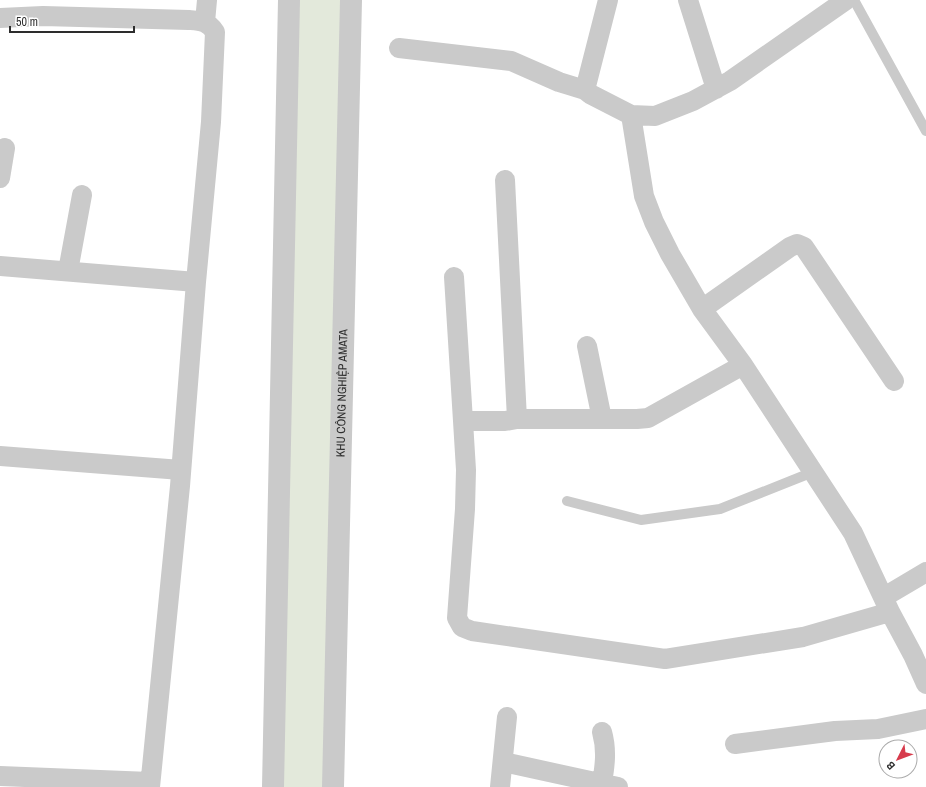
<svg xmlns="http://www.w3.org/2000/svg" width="926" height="787" font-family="'Archivo Narrow',sans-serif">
	<rect width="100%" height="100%" fill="#fff"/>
	<path fill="#e3e9db" d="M298,0H342L324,787H283Z"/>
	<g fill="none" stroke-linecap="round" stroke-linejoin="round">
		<path stroke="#cacaca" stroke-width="10" d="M854,0L926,131
			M567,501L641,520L720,509L813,472"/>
		<path stroke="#cacaca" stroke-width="20" d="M688,0L716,89
			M0,18L43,16L189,20C201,21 208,21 215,32L211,122L196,282
			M205,22L207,0
			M399,48L511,61L559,82L585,90L590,94L631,115L655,116L693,101L730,81L846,0
			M585,90L608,0
			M631,115L644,196L654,222L670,254L702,309L743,365L853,533L890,612L913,655L926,684
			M0,178L5,148
			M505,180L517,419
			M0,266L196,282L180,486L150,787
			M68,271L82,195
			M454,277L463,421
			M702,309L790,247L797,244L804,247L894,381
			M587,346L602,419
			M743,365L648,418L637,419H517L505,421H463L466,470L465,509L457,618L462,627L472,631L665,659L803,637L890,612
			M0,456L181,470
			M884,597L926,572
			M735,744L835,731L878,729L926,719
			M503,762L618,787
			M0,776L150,782
			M602,783C605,765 607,750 602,732
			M500,787L507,717"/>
		<g stroke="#cacaca" stroke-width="22">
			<path d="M273,787L289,0"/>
			<path id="s1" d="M333,787L351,0"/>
		</g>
	</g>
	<g text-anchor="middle" stroke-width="4" stroke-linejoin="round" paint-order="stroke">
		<g font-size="12" fill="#2d2d2d" stroke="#fff">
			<text dy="4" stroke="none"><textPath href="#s1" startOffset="394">KHU CÔNG NGHIỆP AMATA</textPath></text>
		</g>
	</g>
	<g transform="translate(898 759) rotate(228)"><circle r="19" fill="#ffffff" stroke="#ababab"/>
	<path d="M0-3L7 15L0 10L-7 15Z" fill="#d73b4c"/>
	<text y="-6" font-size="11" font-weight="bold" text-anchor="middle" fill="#2d2d2d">B</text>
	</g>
	<path d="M10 26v6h124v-6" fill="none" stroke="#2d2d2d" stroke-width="2"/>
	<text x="16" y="26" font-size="12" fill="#2d2d2d" stroke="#ffffff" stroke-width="3" paint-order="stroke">50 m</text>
</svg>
